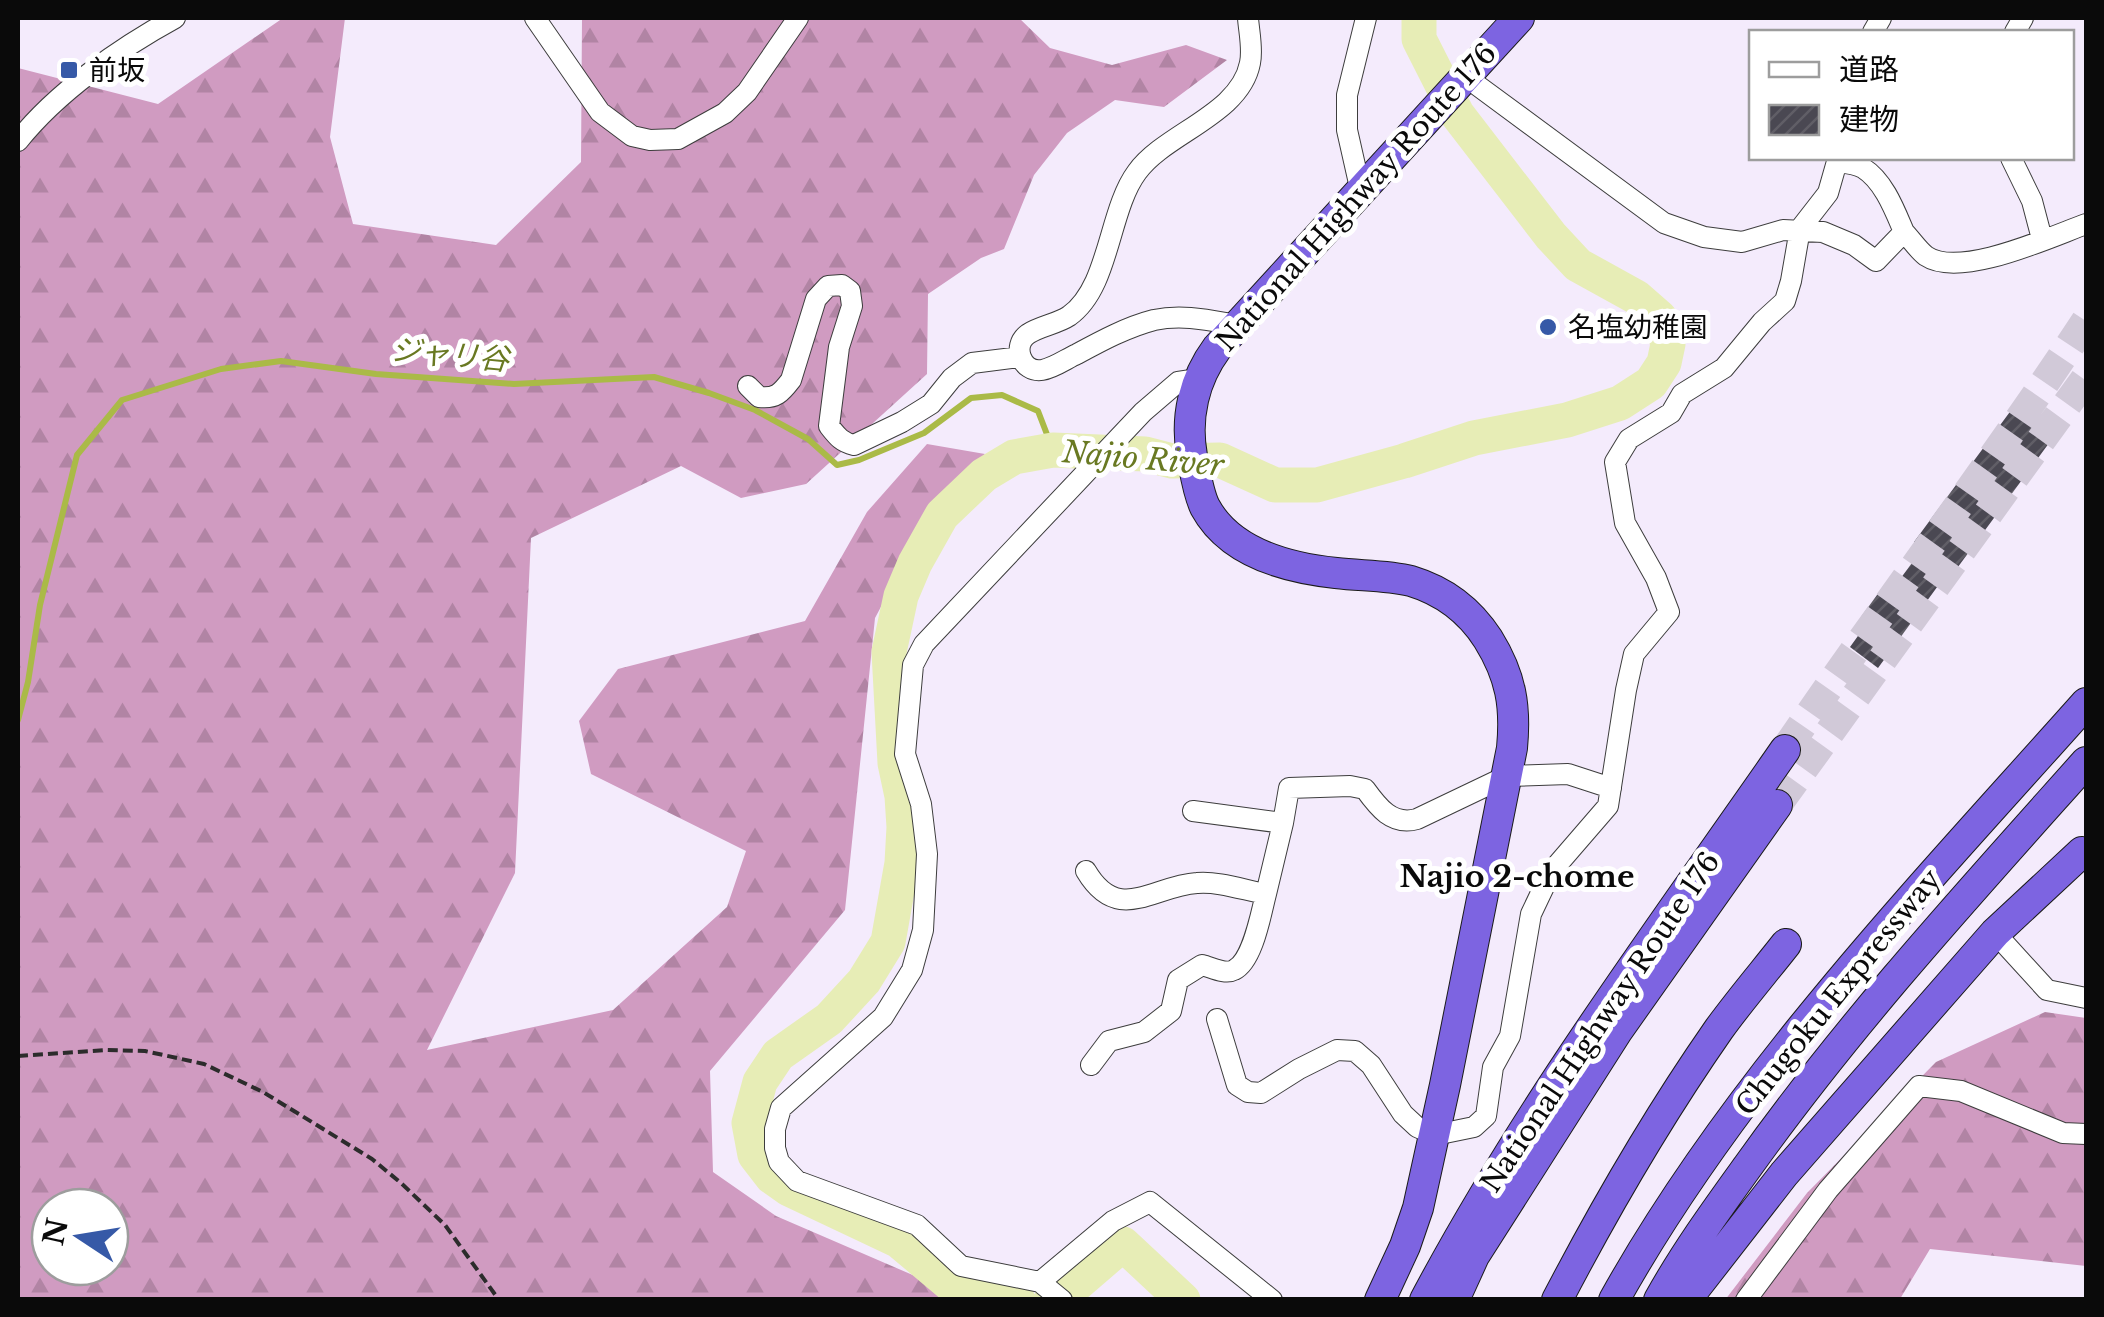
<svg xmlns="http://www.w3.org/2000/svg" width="2104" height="1317" font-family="'Libre Baskerville','Noto Sans JP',serif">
	<defs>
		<pattern id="forest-firs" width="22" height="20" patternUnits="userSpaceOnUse" patternTransform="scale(2.5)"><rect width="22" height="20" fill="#d09bc1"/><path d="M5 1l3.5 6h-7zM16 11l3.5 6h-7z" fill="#b184a4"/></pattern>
		<pattern id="building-hatch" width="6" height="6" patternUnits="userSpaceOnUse" patternTransform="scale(2.5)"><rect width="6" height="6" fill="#4a4852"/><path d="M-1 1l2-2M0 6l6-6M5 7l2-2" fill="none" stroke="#605e66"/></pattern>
	</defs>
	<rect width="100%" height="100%" fill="#f4ebfc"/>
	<path fill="url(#forest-firs)" fill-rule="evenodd" d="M283,18H345L330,137L353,224L496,245L581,162L582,18H1019L1050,48L1112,65L1186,45L1227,60L1164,107L1115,100L1067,133L1034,175L1004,249L981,258L928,294L927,374L806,484L741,498L681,466L531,538L515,873L427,1050L613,1010L727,907L746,851L591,774L579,721L618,669L805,621L867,512L927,444L985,454L922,530L875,618L845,910L710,1071L713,1172L776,1216L959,1295L989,1299H18V68L158,104ZM50,1207H110V1267H50Z
		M2045,1012L2086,1018V1266L1930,1249L1900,1299L1725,1300L1807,1193L1936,1062Z"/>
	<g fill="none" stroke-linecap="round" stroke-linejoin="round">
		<path stroke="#aaba47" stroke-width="6" d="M18,720L28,682L40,605L77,455L122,400L221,369L281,361L376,374L514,384L654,377L709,393L755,410L808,439L837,465L859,460L924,433L971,398L1002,395L1038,411L1053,450"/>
		<path stroke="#e7edb6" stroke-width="35" d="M1018,1300L955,1288L899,1241L789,1189L772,1177L755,1155L749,1123L760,1082L778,1055L829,1019L864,981L888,942L902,863L904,827L902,796L895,763L889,652L901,596L915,563L942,515L984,475L1014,457L1053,450L1145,454L1172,461L1220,460L1275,485H1317L1404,461L1474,438L1567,420L1620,403L1651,383L1664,363L1668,344L1660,318L1636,297L1578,265L1551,236L1457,114L1419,39V18
			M1051,1300L1072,1288L1123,1244L1183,1300"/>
	</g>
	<path fill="url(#building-hatch)" d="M2012,409L2052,439L1955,571L1951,568L1878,668L1850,647L1868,622L1861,617L1885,584L1892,590L1923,548L1914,542Z"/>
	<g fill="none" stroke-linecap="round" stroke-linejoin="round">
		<path stroke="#d1c9d8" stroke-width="30" stroke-dasharray="30 15" stroke-linecap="butt" d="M1785,750C1884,606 1990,467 2086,321
			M1777,805L2086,378"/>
		<g stroke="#3d3d3d" stroke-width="22">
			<path id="minor" d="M535,18L600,112L632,136L650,140L678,139L725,113L747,92L798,18
				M1873,32L1881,18
				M2015,32L2023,18
				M1466,77L1664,223L1704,237L1742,242L1783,230L1823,232L1854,245L1876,261L1904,232C1911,239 1918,250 1926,256C1960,279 2050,237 2086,224
				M18,141C57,92 120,48 175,18
				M2011,158L2032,201L2042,239
				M1838,162C1846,163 1856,164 1863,168C1884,181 1895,211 1904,232
				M1361,192L1347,130V95L1366,18
				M1237,325C1208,320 1182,314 1154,320C1127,327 1101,341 1077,354C1066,359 1054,368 1042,370C1022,373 1011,346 1028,334C1040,326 1057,324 1069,316C1110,287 1108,211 1137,172C1165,133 1240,115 1250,63C1253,49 1249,32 1248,18
				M1198,379L1178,382L1143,412L924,644L913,665L905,754L921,804L927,854L923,930L912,970L883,1017L781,1108L775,1129V1148L779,1162L797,1181L917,1225L961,1266L1040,1282L1113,1221L1150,1202L1272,1300
				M748,386L759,397C776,399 781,393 791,380L816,299L828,286L842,285L850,291L852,306L839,347L829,426C837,436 841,442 854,445L902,422L931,404L952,378L972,363L1020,357
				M1193,811L1283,823L1289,788L1350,786L1365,789C1378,807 1392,826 1417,819L1507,776L1568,774L1611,788
				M1086,871C1118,925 1152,886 1197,883C1218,881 1244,890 1266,894L1283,823
				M1995,933L2047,990L2086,998
				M1217,1019L1237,1085L1248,1092L1261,1093L1299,1069L1337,1050L1355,1051L1371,1065L1403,1114L1417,1127L1435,1135L1474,1127L1486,1116L1493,1067L1510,1036L1531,914L1551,872L1608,806L1626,690L1634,654L1669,612L1656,578L1625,523L1615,462L1629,439L1671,413L1682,394L1724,368L1762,322L1785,301L1791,281L1800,229L1828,193L1838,158
				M1091,1065L1109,1041L1144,1032L1171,1011L1178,980L1202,965C1211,967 1225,975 1234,970C1253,961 1261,913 1266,894
				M1040,1282L1062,1300
				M1746,1300L1828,1190L1919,1086L1961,1091L2063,1133L2086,1134"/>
		</g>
		<g stroke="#1b1b1b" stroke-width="32">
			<path id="highway" d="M1380,1300L1405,1246L1418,1208L1445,1085L1512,748C1516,706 1511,676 1488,639C1470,611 1444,591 1411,581C1387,575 1361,576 1336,573C1288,568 1230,553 1205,507C1198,493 1195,471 1192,456C1185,417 1194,379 1217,348L1519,18
				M1425,1300C1528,1106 1660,930 1785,750
				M1454,1300L1474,1256L1618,1030L1777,805
				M1557,1300C1606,1206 1659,1115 1719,1029C1740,1000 1764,972 1786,944
				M1614,1300C1736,1081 1921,888 2086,703
				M1659,1300C1685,1253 1717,1209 1748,1166C1850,1023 1969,893 2086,762
				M1686,1300L1784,1174L1995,933L2082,852"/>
		</g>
		<path stroke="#2c2c2c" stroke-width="4" stroke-dasharray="10 5" stroke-linecap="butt" d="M18,1056L107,1050L145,1051L204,1064L263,1092L372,1159L401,1183L445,1225L499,1300"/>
		<use href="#minor" stroke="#fff" stroke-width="20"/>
		<use href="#highway" stroke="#7d64e1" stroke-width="30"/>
	</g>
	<g fill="#3659a7" stroke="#fff" stroke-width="4">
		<rect x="59" y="60" width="20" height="20" rx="5"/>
		<circle cx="1548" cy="327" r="10"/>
	</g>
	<g text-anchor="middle" stroke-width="10" stroke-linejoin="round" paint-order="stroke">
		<g font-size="28" fill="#0a0a0a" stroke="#fff" text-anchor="start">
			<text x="89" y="80">前坂</text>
			<text x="1568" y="337">名塩幼稚園</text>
		</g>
		<g font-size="28" fill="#0a0a0a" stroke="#fff">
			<text transform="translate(1356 197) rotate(-48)" y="10">National Highway Route 176</text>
			<text transform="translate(1838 992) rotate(-51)" y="10">Chugoku Expressway</text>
			<text transform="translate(1600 1022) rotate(-56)" y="10">National Highway Route 176</text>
		</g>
		<g font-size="30" font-style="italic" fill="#697922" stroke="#fff">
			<text transform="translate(450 355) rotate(5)" y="10">ジャリ谷</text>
			<text transform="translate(1143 459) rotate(5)" y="10">Najio River</text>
		</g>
		<g font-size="30" font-weight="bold" fill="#0a0a0a" stroke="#fff">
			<text x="1517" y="887">Najio 2-chome</text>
		</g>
	</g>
	<rect width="2104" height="1317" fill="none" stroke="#0a0a0a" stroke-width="40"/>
	<rect x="1749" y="30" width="325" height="130" fill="#ffffff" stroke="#9d9d9d" stroke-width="2.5"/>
	<rect x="1769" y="62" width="50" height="15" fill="#ffffff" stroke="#9d9d9d" stroke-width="2.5"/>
	<text x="1839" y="80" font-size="30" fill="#0a0a0a">道路</text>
	<rect x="1769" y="105" width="50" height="30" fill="url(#building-hatch)" stroke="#9d9d9d" stroke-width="2.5"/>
	<text x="1839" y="130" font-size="30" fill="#0a0a0a">建物</text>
	<g transform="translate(80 1237) rotate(282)"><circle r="48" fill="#ffffff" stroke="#9d9d9d" stroke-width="2.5"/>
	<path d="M0-8L18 38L0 25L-18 38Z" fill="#3659a7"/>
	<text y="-15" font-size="28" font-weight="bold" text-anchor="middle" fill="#0a0a0a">N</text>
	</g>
</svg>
